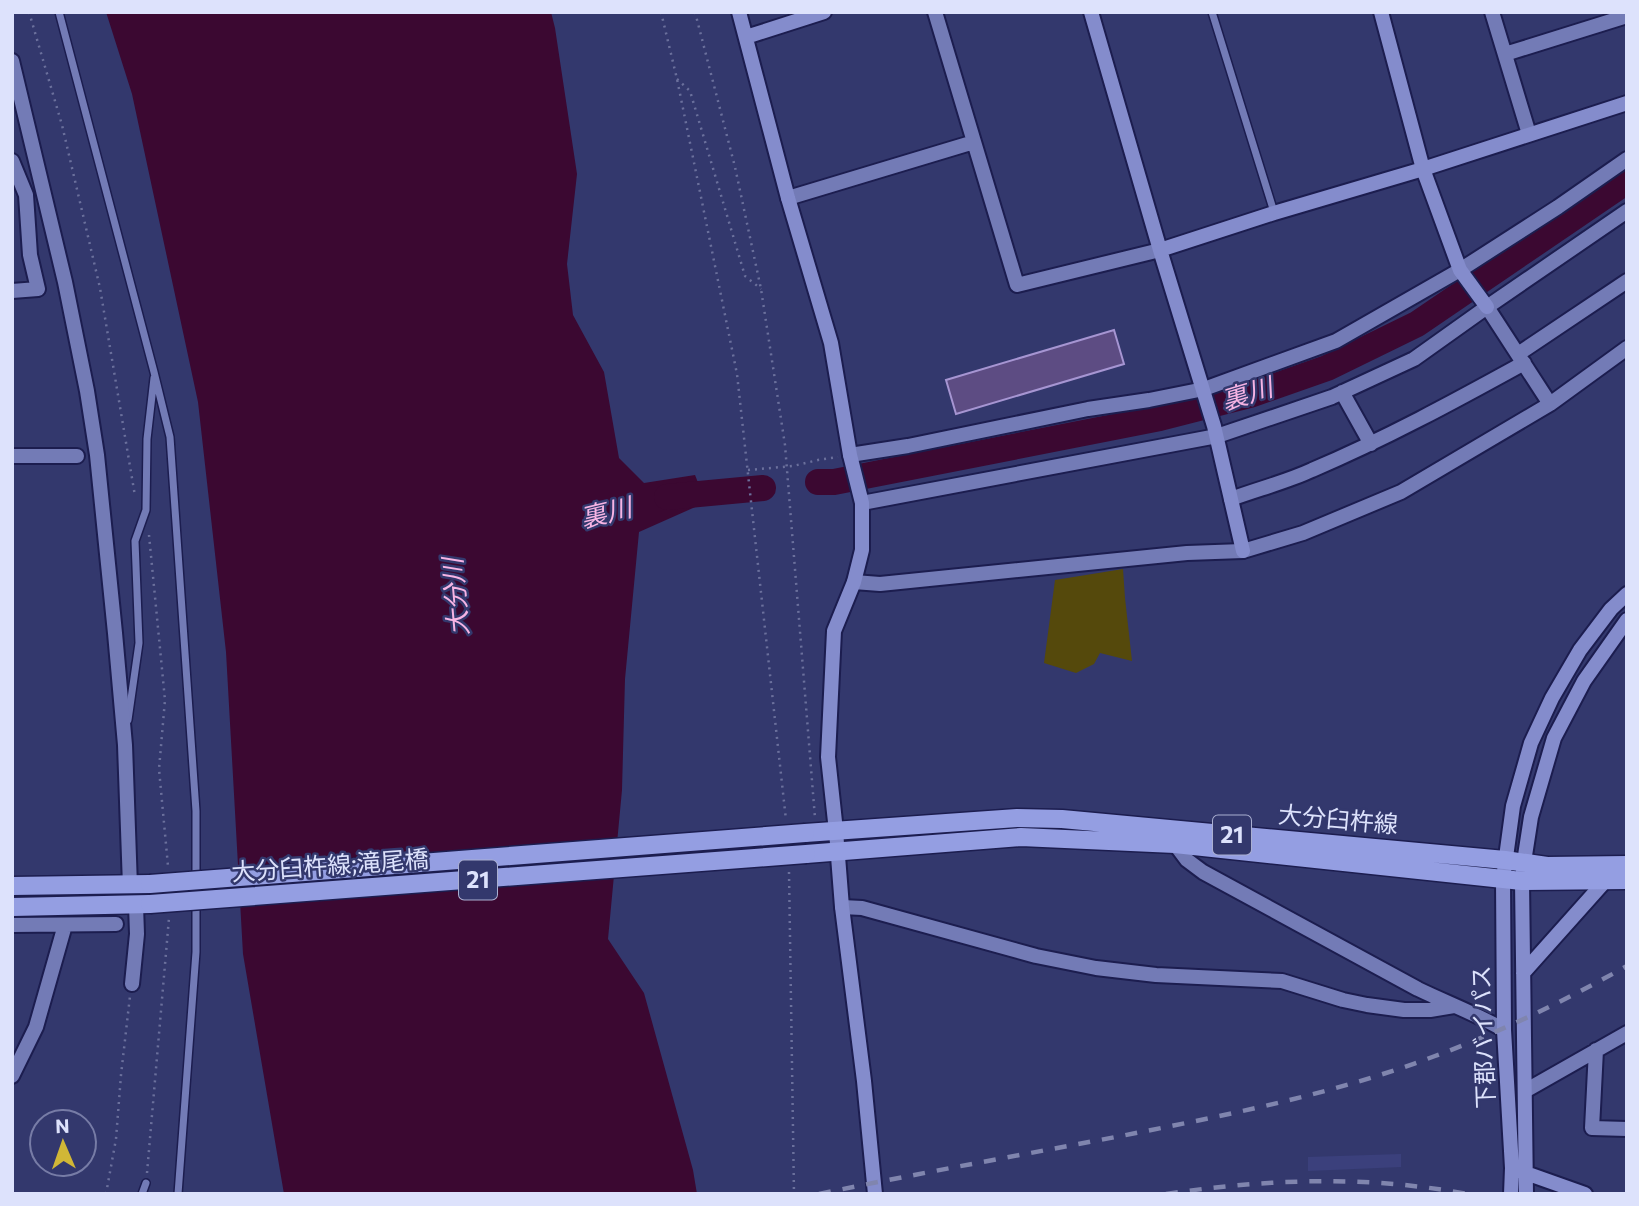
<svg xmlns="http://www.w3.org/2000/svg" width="1639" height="1206" font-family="Commissioner,'Noto Sans JP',sans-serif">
	<rect width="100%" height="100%" fill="#33386d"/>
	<path fill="#3b407c" d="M1401,1154V1167L1308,1171V1157Z"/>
	<path fill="#55490c" d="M1123,569L1125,598L1132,661L1100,653L1094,664L1076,673L1044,663L1055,580Z"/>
	<path fill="#3b0831" d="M106,12H551L555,28L577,174L567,264L573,315L604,372L619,458L644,483L695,475L699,485L702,504L639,532L625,679L622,790L608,939L644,993L693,1170L697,1194H284L243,954L226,652L198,402L132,94Z"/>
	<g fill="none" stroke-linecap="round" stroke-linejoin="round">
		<path stroke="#3b0831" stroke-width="26" d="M818,482H834L1160,418L1250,395L1327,368L1417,324L1627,181
			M667,497L763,488"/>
	</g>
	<path fill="#5d4c83" stroke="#a695d2" stroke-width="2" d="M1114,330L1124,364L956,414L946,380Z"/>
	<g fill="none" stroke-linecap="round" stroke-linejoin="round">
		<g stroke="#1c1d4f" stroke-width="10">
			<path id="lane" d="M59,12L154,372L170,437L196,811V952L178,1194
				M1212,12L1274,212
				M128,720L139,643L135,541L146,510L147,439L154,378
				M142,1194L146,1183"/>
		</g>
		<g stroke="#1c1d4f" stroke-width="18">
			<path id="street" d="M935,12L1017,285L1160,250
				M1492,12L1529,134
				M1505,54L1627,16
				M12,61L65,282L87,391L97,455L115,633L125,745L130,886
				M12,161L26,195L30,255L38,289L12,291
				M788,198L974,142
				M1487,307L1550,404
				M1518,354L1627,281
				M1342,392L1371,444
				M850,455L908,446L1088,409L1149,400L1204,389L1336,341L1460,270L1558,207L1627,159
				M12,456H77
				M1231,499C1258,489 1286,482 1312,470C1385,439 1455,401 1524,363
				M862,503L1217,436L1332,397L1414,359L1487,307L1627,211
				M854,582L880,584L1187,553L1243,551L1303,533L1401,492L1550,404L1627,348
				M1175,844L1187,860L1203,872L1418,989C1447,1003 1477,1014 1504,1030
				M842,907L862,908L1036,956L1096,968L1156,975L1282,981L1343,1000L1367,1005L1404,1010H1430L1454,1006
				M12,925L116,924
				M132,984L137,934L136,905
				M1596,1050L1592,1128L1627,1129
				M12,1076L36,1027L65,925
				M1525,1091L1627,1033"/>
		</g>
		<g stroke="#1c1d4f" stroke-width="18">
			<path id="secondary" d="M739,12L788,198L831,343L850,455L862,503V550L854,582L834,631L828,757L836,831L842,907L864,1081L875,1194
				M1091,12L1160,250L1214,426L1243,551
				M1381,12L1423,169L1460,270L1487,307
				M746,37L824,12
				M1160,250L1274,213L1423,169L1627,103
				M1523,973L1606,880
				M1520,1171L1585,1194
				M1511,1194L1512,1168L1504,1030L1503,879L1513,806L1531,743L1552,698L1580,650L1611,609L1627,594
				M1526,1194L1522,881L1524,862L1531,817L1554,738L1584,681L1627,620"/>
		</g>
		<g stroke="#1c1d4f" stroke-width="21">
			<path id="primary" d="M805,833L1017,818L1062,819L1505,860L1547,866L1627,865
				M806,854L1021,837L1175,844L1522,881L1627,880
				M12,886L150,884
				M12,907L150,904"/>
		</g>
		<path stroke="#6b709c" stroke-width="2.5" stroke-dasharray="2 5" stroke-linecap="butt" d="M29,12L62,125L100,288L135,496
			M661,12L677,79L737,374L786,820
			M695,12L735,167L761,289L785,445L815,818
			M677,79L690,91L745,276L761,289
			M748,470L793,466L818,460L838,457
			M149,535L165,700L159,769L168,866
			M789,872L794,1194
			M147,1173L169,918
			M106,1194L116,1139L121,1075L130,996"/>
		<use href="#lane" stroke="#737bb6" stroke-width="7"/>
		<use href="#street" stroke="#737bb6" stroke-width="14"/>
		<use href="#secondary" stroke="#848ccc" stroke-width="14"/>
		<use href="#primary" stroke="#949ee2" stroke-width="18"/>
		<path stroke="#8085ae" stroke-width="4.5" stroke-dasharray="12 12" stroke-linecap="butt" d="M819,1194C920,1173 1021,1155 1121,1136C1227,1115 1334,1094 1435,1056C1503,1031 1564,1001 1627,966
			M1166,1194C1265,1179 1367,1175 1467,1194"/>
		<g stroke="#1c1d4f" stroke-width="21" stroke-linecap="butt">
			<path id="primary-bridge" d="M150,884L805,833
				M150,904L806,854"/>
		</g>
		<use href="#primary-bridge" stroke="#949ee2" stroke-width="18"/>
	</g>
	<g text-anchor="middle" stroke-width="5" stroke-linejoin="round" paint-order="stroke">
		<g fill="#33386d" stroke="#aaafd1" stroke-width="2">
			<rect x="1213" y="815.5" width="38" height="39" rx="5"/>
			<rect x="459" y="860.5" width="38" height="39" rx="5"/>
		</g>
		<g font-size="23" font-weight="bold" fill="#dde2fc">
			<text x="1232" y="843">21</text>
			<text x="478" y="888">21</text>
		</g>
		<g font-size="24" fill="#dde2fc" stroke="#33386d">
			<text transform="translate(1338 820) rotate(5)" y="8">大分臼杵線</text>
			<text transform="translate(330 866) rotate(-4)" y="8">大分臼杵線;滝尾橋</text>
			<text transform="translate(1484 1037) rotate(-92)" y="8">下郡バイパス</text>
		</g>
		<g font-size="26" font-style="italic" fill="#f7b4e4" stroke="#33386d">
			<text transform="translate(1247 394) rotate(-17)" y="9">裏川</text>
			<text transform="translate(606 513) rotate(-14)" y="9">裏川</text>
			<text transform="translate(456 597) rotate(-95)" y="9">大分川</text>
		</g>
	</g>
	<rect width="1639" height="1206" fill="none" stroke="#dde2fc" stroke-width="28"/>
	<g transform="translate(63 1143) rotate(358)"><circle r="33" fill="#33386d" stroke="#777ca6" stroke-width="2"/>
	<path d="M0-5L12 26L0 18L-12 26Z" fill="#d1b736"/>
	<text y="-10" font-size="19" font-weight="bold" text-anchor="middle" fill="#dde2fc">N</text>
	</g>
</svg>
